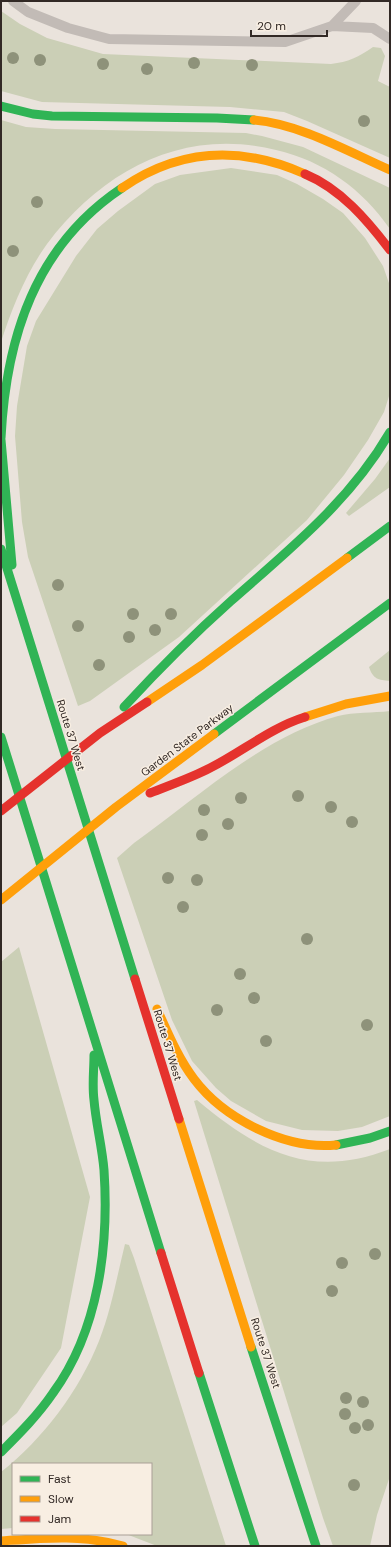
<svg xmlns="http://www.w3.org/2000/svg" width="391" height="1547" font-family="'DM Sans',sans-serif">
	<rect width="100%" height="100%" fill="#eae3dc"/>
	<path fill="#cbcfb6" d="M1,11L20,24L47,38L103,54L331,64C348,62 359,57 373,47L381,48L385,56L378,81L390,87V158L307,121L284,112L230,107L42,102L1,91Z
		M1,120L26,127L55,129L246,133L262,136L303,147L390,188V229C362,189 324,161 276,150C183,127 103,170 47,244C26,273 12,308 1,342Z
		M231,168L277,175L297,184L323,199L343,213L365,238L383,266L390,286V393L384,412L368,440L344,475L307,520L179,637L90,701L78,706L28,557L22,522L15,436L17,406L27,346L36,321L76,256L97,229L118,211L155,184L180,175Z
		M390,458V487L349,516L346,513L375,479Z
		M390,650V681C378,680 373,679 369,667Z
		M390,711V1116L362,1127L338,1131L302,1130L266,1121L231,1101L216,1088L192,1061L172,1020L117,858L134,843C197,798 262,737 338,716C354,712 373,713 390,711Z
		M19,947L90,1197L61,1348L17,1413L1,1427V962Z
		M197,1100C258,1151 310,1180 390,1149V1476L377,1515L370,1546H333L323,1518L194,1101Z
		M125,1244L129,1245L134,1258L226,1546H157L126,1534H151V1464H13V1528L1,1529V1472C43,1439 79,1391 99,1341C111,1311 117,1276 125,1244Z"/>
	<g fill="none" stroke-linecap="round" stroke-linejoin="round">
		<path stroke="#c2bbb6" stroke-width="10" d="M13,1L28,12L68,28L109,39L285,42L332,26L356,1
			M332,26L373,28L390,39"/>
		<path stroke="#30b455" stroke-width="9" d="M1,106L33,114L52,116L217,118L254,120
			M1,438C6,338 35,246 122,188
			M1,440L12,565
			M1,549L135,979
			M347,558L390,526
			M124,707C158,670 194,634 231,601C290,549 350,501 390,432
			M214,734L390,603
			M1,737L161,1253
			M336,1145L370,1138L390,1131
			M251,1347L316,1546
			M199,1373L255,1546
			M1,1452C20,1433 38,1415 53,1393C99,1330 109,1245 104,1170C102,1146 96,1124 94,1100C92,1085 94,1070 94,1055"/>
		<path stroke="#ff9f0a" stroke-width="9" d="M254,120C300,124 349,152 390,170
			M122,188C180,148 242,146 305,174
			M147,702L202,665L347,558
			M305,717L346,704L390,696
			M1,900L116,807L214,734
			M157,1009C168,1033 178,1058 194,1079C224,1119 286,1150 336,1145
			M179,1119L251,1347
			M1,1541C43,1538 82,1534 123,1546"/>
		<path stroke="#e5322d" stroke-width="9" d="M305,174C341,189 367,220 390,250
			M150,793C170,785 191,778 210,768C242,752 270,728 305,717
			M1,811L100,733L147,702
			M135,979L179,1119
			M161,1253L199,1373"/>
	</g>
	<g fill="#8e927a">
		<circle cx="13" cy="58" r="6"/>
		<circle cx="40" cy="60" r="6"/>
		<circle cx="194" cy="63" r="6"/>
		<circle cx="103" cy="64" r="6"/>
		<circle cx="252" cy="65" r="6"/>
		<circle cx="147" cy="69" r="6"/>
		<circle cx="364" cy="121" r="6"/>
		<circle cx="37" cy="202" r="6"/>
		<circle cx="13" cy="251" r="6"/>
		<circle cx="58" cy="585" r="6"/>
		<circle cx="133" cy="614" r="6"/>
		<circle cx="171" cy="614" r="6"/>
		<circle cx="78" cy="626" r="6"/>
		<circle cx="155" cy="630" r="6"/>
		<circle cx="129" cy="637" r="6"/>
		<circle cx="99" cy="665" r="6"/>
		<circle cx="298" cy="796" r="6"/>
		<circle cx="241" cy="798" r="6"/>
		<circle cx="331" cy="807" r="6"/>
		<circle cx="204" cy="810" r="6"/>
		<circle cx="352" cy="822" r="6"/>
		<circle cx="228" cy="824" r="6"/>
		<circle cx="202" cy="835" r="6"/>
		<circle cx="168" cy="878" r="6"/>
		<circle cx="197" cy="880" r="6"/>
		<circle cx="183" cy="907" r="6"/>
		<circle cx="307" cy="939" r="6"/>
		<circle cx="240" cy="974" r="6"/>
		<circle cx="254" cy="998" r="6"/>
		<circle cx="217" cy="1010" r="6"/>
		<circle cx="367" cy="1025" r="6"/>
		<circle cx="266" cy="1041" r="6"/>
		<circle cx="375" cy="1254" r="6"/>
		<circle cx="342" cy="1263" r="6"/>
		<circle cx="332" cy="1291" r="6"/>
		<circle cx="346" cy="1398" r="6"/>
		<circle cx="363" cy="1402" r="6"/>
		<circle cx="345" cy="1414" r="6"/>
		<circle cx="368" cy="1425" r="6"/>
		<circle cx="355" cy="1428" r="6"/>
		<circle cx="354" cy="1485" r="6"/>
	</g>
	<g text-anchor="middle" stroke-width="3" stroke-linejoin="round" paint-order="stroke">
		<g font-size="11" fill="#322925" stroke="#f8eee2">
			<text transform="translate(71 735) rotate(73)" y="4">Route 37 West</text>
			<text transform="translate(187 740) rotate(-37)" y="4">Garden State Parkway</text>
			<text transform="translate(168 1045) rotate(73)" y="4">Route 37 West</text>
			<text transform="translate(266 1353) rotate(72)" y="4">Route 37 West</text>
		</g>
	</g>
	<rect width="391" height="1547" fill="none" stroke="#322925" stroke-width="4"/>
	<rect x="12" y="1463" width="140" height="72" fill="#f8eee2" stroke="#a99f96"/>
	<rect x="20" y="1476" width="20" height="6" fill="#30b455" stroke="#a99f96"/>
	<text x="48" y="1483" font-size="12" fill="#322925">Fast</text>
	<rect x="20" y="1496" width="20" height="6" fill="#ff9f0a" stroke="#a99f96"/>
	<text x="48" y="1503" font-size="12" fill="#322925">Slow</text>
	<rect x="20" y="1516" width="20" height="6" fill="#e5322d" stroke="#a99f96"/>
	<text x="48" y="1523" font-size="12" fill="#322925">Jam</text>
	<path d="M251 30v6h76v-6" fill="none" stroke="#322925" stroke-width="2"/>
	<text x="257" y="30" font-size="12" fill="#322925" stroke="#f8eee2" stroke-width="3" paint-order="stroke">20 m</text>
</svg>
